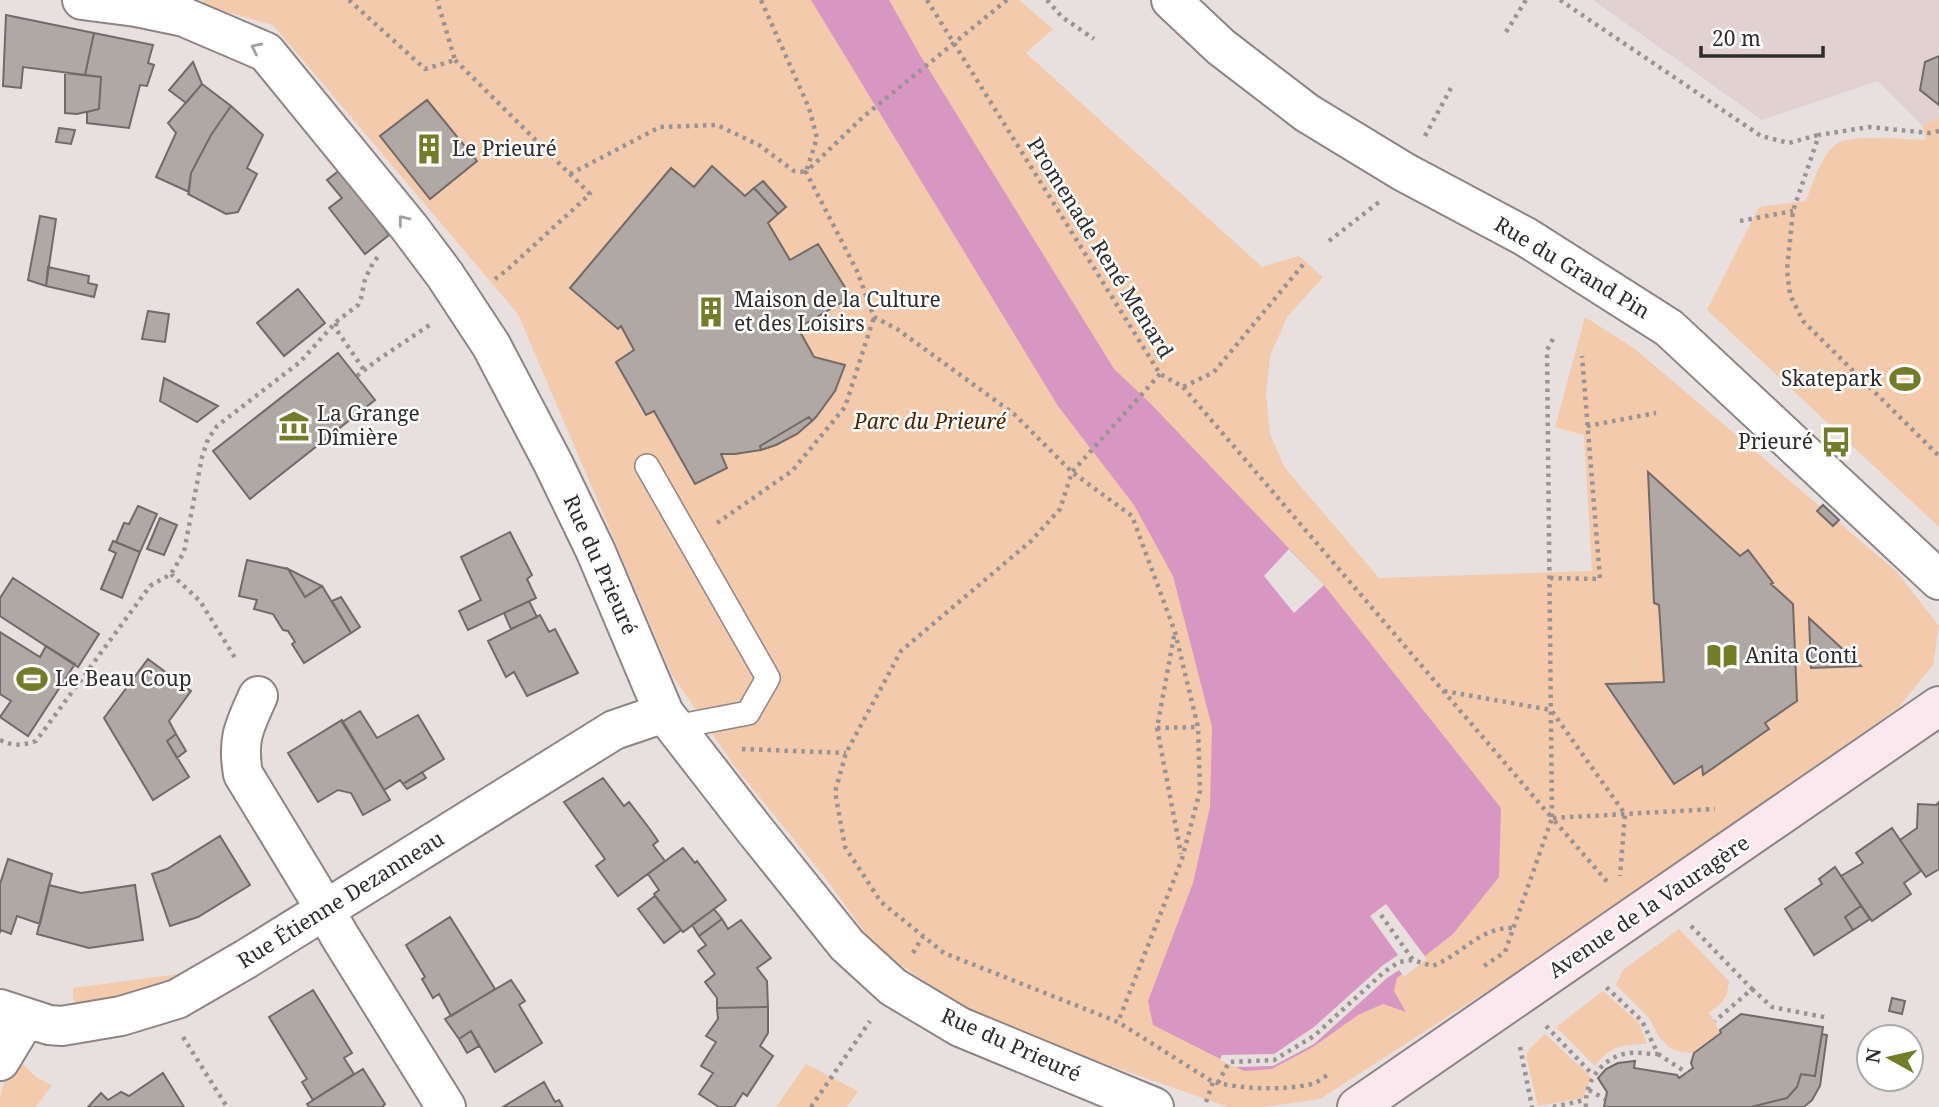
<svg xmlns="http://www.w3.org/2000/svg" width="1939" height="1107" font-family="'Noto Serif',serif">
	<rect width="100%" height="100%" fill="#e8dfdf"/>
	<path fill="#e2d1d1" d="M1593,0H1939V118L1922,125L1878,81L1762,120Z"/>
	<path fill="#f4caac" d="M204,0H1019L1053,29L1026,53L1036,62L1262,267L1299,256L1323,277L1287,317L1270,356L1266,394L1270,434L1285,468L1379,578L1592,571L1584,435L1555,427L1585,317L1635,349L1896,571L1939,626L1933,665L1898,708L1551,950L1320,1099L1264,1107H1228L986,1022L877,949L826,879L735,767L672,675L518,314L273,25L202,5Z
		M1939,118V527L1707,310L1759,207L1806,201C1812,185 1822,152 1838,143C1854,134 1906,140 1926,140L1922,125Z
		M1679,929L1729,981C1727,1000 1723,1002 1709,1013L1721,1033L1694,1053L1681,1052L1670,1048L1659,1037L1649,1018L1616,985L1623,970Z
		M186,973L185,978L141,995L78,1005L73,999V988Z
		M1603,991L1639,1023L1647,1044C1623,1044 1610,1046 1595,1066L1556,1027Z
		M1545,1034L1591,1077L1583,1098L1538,1106L1526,1056L1530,1048Z
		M23,1064L37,1078L52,1085L36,1107H0C0,1086 6,1076 23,1064Z
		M806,1064L858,1091L847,1107H776Z"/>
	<path fill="#d897c2" d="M811,0H889L920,55L1114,369L1149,402L1324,585L1501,808L1499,877L1453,934L1397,978L1394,991L1406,1012L1383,1004L1358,1015L1313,1047L1272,1069L1244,1071L1153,1025L1148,1001L1193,883L1210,807L1212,727L1173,576L1134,505L1058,406Z"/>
	<path fill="#e8dfdf" d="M1289,549L1324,585L1294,613L1264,576Z
		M1386,904L1427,959L1404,977L1399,970L1387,978L1314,1044L1273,1066L1235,1067L1220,1060L1222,1055L1274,1054L1314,1027L1382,966L1398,955L1370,916Z"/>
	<path fill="#b0a8a5" stroke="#726a68" stroke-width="2" d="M6,15L94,33L85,75L23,67L21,88L3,86Z
		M94,33L153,45L148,63L154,65L147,86L140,85L129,128L87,123V112L99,109L101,77L85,75Z
		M1939,56V105L1920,90L1925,62Z
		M193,62L202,84L186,103L169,90Z
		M65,73L101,77L99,109L77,114L65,113Z
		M202,84L231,106L211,135L191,173L189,192L156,177L176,133L168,123Z
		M427,100L477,161L430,199L380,136Z
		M231,106L263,135L247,168L257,174L238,212L226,214L188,194L191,173L211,135Z
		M59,128L75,130L71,144L56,142Z
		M712,166L745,196L754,188L778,214L768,223L790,260L818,244L851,297L798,328L814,357L845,365L835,391L816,417L812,421L809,417L760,446L761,450L735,454H721L727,468L695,484L654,411L646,415L616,362L634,350L621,326L618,329L570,288L671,168L694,187Z
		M340,170L389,235L365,254L329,208L342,198L327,180Z
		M763,181L786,207L778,214L754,188Z
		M40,216L56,219L46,286L28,280Z
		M48,267L89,276L88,283L97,285L94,297L46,286Z
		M298,289L325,323L284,356L257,323Z
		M148,311L169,314L165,342L142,339Z
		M338,353L375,400L250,499L213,451Z
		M164,378L218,406L197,422L160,401Z
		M809,417L812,421L797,434L776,445L761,450L760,446Z
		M1648,472L1740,556L1748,550L1773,583L1771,584L1793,604L1797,701L1765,723L1769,729L1703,775L1702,766L1674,784L1606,684L1664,682L1659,605L1654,603Z
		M1823,505L1839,520L1833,526L1817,511Z
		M138,506L157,514L140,552L116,542L124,523L129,524Z
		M160,518L177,525L164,555L147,549Z
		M510,532L532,575L527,579L536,598L468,630L459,611L481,600L461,557Z
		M113,541L140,552L122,598L101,589L116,553L109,550Z
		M247,560L288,569L305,597L322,586L351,633L304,663L292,644L295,642L288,631L283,630L273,614L254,609L257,600L239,596Z
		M288,569L322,586L305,597Z
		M13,578L99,634L78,667L0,616V598Z
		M341,597L360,627L351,633L332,601Z
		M529,601L537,617L511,629L504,613Z
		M540,615L549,632L555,629L578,673L527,696L514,672L506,677L488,641Z
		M1809,618L1861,666L1811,668Z
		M0,632L40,657L46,646L75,664L28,736L0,717L11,701L0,694Z
		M148,659L191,691L169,721L176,734L167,741L189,777L153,800L104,718Z
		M360,711L377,738L418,715L444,759L403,784L400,780L384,790L342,722Z
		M342,720L390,800L363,815L351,793L338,790L318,802L288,753Z
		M176,734L186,751L177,758L167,741Z
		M422,772L426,778L407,789L403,784Z
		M603,778L624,806L629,802L649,828L658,841L653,845L665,861L618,896L596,866L605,859L564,802Z
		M1939,802V869L1926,877L1900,840L1917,828L1918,804L1936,805Z
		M1892,828L1921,871L1904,883L1911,894L1872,921L1841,876L1863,863L1856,853Z
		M220,836L250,885L198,917L170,926L152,874L167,869Z
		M683,848L695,863L697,861L726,900L683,932L654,894L659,890L648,874Z
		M8,859L52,874L40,924L17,916L11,934L1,930L0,933V884Z
		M1835,867L1861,906L1845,917L1853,930L1814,955L1785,909L1822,884L1819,879Z
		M49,885L81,893L135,885L143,940L89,948L37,934Z
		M655,896L681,930L664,943L638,909Z
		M1861,906L1870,919L1853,930L1845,917Z
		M714,909L722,919L699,936L692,925Z
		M450,917L495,989L451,1016L439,994L433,998L422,979L425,977L406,945Z
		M722,919L728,929L741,920L771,958L757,968L767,981L768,1007L717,1008V998L705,982L715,974L698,951L706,945L699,936Z
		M511,980L525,1001L519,1005L542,1043L495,1072L471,1031L459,1039L445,1019Z
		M313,990L352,1053L344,1058L354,1074L313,1100L302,1082L307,1079L269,1017Z
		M1892,998L1905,1001L1902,1014L1889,1011Z
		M768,1007V1033L760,1046L773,1056L747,1096L743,1093L734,1107H719L699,1094L713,1073L701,1066L716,1042L706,1036L718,1019L717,1008Z
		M1741,1014L1823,1027L1815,1076L1801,1074L1797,1087L1787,1098L1751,1107H1604L1607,1092L1598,1078L1606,1069L1618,1063L1635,1061L1634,1068L1677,1075L1679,1078L1693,1068L1691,1063L1694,1053L1721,1033L1720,1030Z
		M471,1031L479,1046L467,1053L459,1039Z
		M1822,1034L1827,1035L1820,1086L1812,1100L1804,1107H1751L1787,1098L1797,1087L1801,1074L1815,1076Z
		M363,1069L385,1104L382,1107H309L307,1104Z
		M163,1073L184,1107H88L101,1093L108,1100L121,1092L129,1096Z
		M544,1082L555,1102L559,1100L563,1107H503Z"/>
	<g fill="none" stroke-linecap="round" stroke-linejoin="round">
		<g stroke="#8d8585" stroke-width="26">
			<path id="lane" d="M647,466L768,678L748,713L675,727"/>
		</g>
		<g stroke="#8d8585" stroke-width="42">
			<path id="street" d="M82,0L136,7L184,17L266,52L409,227L445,275L491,345L553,463L596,552L664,713L754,829L847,945L893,987L960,1027L1154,1107
				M1171,0L1221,47L1307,113L1404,172L1526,237L1669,328L1939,580
				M258,696C244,727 237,739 243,774L313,889L339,935L446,1107
				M0,1009L49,1025L62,1026L121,1016L177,999L246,959L614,730L664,713
				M0,1061L26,1018"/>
		</g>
		<g stroke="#8d8585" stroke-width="42">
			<path id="secondary" d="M1357,1107L1939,706"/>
		</g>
		<path stroke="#999393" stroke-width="4.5" stroke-dasharray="3.5 5" stroke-linecap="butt" d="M349,0L425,69L455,60L437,0
			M927,0L1160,374L1183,387L1214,372L1306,261
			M1007,0L863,117L806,172L857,271L874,317L897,329L1014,414L1072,472L1132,516L1175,632L1198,727L1200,791L1182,859L1118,1022
			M1047,0L1062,17L1094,39
			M1560,0L1761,136L1789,143L1818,135
			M1506,32L1526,0
			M455,60L590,194L507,270L495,279
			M1939,131L1929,133L1869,127L1819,135L1793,211L1787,270L1790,295L1803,321L1939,456
			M1425,136L1451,88
			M570,174L660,127L717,125L759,145L794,171L806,172L817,138L809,108L761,0
			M1740,221L1793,211
			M1329,241L1379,202
			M336,323V329L364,370
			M1553,339L1547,350L1552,818L1610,885
			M1160,374L1072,472L1060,509L1031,541L901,651L846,753L835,792L845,847L881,902L944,953L1118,1022L1213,1082C1243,1089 1281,1091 1312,1084C1318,1082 1325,1077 1330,1073
			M357,376L376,361L431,324
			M1183,387L1552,818L1505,952L1481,968
			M1587,426L1656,413
			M717,523L792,471L845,407L874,317
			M171,574L200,601L237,661
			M1550,578L1600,579L1582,356
			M1174,636L1157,728L1181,854
			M1444,691L1551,710L1625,814L1620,876
			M1157,728L1198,727
			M0,740C13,746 22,746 36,741L150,586L171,574L184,552L202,457L208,439L217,426L300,362L336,322L358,305L361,298L365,279L373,263L380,254
			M742,749L846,753
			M1553,818L1715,809
			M1381,915L1413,960L1432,966C1461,956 1479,927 1513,928
			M1691,926L1752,989L1715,1021
			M913,953L923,936
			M1752,989L1772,1007L1829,1018
			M1546,1026L1593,1075
			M183,1037L227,1107
			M1520,1047L1532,1107
			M1658,1054L1687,1073
			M1218,1083L1229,1062L1274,1060L1314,1036L1384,972L1399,962L1413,960
			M1589,1090L1605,1099
			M1206,1102L1213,1082
			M811,1107L870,1021
			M1553,1107L1585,1100
			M1586,1107C1584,1082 1603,1056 1629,1053C1638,1052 1648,1054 1658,1054L1642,1021L1605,986"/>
		<use href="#lane" stroke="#fff" stroke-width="23"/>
		<use href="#street" stroke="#fff" stroke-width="38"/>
		<use href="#secondary" stroke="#fae8ee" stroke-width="38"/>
	</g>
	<defs><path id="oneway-chevron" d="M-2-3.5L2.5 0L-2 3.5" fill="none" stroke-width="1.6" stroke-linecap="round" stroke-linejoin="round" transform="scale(1.75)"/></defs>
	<g stroke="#a1a0a0">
		<use href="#oneway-chevron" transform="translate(256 48) rotate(-154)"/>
		<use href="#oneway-chevron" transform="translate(403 220) rotate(-129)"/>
	</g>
	<defs>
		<g id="building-bare" transform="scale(2.415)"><path d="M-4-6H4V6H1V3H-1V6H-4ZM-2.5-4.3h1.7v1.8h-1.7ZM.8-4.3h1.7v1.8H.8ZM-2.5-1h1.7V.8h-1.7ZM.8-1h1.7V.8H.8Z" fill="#737d29" stroke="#fff" stroke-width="2.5" paint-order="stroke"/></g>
		<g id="stadium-bare" transform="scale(2.415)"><path d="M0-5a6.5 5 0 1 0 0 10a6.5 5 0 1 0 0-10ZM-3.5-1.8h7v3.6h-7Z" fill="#737d29" stroke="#fff" stroke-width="2.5" paint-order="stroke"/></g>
		<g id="museum-bare" transform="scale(2.415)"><path d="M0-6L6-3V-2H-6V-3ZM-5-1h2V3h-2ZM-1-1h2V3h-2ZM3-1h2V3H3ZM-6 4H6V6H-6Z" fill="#737d29" stroke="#fff" stroke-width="2.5" paint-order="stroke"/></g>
		<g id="bus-bare" transform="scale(2.415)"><path d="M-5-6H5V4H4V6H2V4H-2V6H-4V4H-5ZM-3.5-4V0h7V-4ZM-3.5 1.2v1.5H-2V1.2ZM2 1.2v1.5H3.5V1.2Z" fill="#737d29" stroke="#fff" stroke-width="2.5" paint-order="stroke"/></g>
		<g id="library-bare" transform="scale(2.415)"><path d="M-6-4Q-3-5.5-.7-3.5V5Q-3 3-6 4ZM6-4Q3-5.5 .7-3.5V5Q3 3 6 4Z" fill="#737d29" stroke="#fff" stroke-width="2.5" paint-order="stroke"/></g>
	</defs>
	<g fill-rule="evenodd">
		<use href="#building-bare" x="429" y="149"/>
		<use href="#building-bare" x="711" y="312"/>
		<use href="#stadium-bare" x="1905" y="379"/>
		<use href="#museum-bare" x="294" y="426"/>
		<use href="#bus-bare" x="1836" y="442"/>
		<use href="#library-bare" x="1722" y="656"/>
		<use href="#stadium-bare" x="32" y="679"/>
	</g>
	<g text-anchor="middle" stroke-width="5" stroke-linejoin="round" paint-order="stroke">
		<g font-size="21" fill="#2f2c2c" stroke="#fff" text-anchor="start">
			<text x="452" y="156">Le Prieuré</text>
			<text x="734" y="307">Maison de la Culture<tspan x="734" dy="24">et des Loisirs</tspan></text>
			<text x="1882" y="386" text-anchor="end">Skatepark</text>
			<text x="317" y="421">La Grange<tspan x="317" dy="24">Dîmière</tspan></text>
			<text x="1813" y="449" text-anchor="end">Prieuré</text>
			<text x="1745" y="663">Anita Conti</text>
			<text x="55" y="686">Le Beau Coup</text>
		</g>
		<g font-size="21" fill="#2f2c2c" stroke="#fff">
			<text transform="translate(1100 248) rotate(58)" y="7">Promenade René Menard</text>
			<text transform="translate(1572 268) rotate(31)" y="7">Rue du Grand Pin</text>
			<text transform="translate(600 565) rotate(66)" y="7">Rue du Prieuré</text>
			<text transform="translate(341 900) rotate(-32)" y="7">Rue Étienne Dezanneau</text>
			<text transform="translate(1649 907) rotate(-34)" y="7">Avenue de la Vauragère</text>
			<text transform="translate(1011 1045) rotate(24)" y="7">Rue du Prieuré</text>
		</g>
		<g font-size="21" font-style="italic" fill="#4c2500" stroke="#fff">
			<text x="930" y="429">Parc du Prieuré</text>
		</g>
	</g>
	<g transform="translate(1890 1058) rotate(278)"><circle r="33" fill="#ffffff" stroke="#acabab" stroke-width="2"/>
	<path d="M0-5L12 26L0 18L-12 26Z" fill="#737d29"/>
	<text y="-10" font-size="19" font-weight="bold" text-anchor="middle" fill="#2f2c2c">N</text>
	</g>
	<path d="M1701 46v10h122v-10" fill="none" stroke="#2f2c2c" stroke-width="3.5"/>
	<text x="1712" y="46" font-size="21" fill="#2f2c2c" stroke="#ffffff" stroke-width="5" paint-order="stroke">20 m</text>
</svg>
